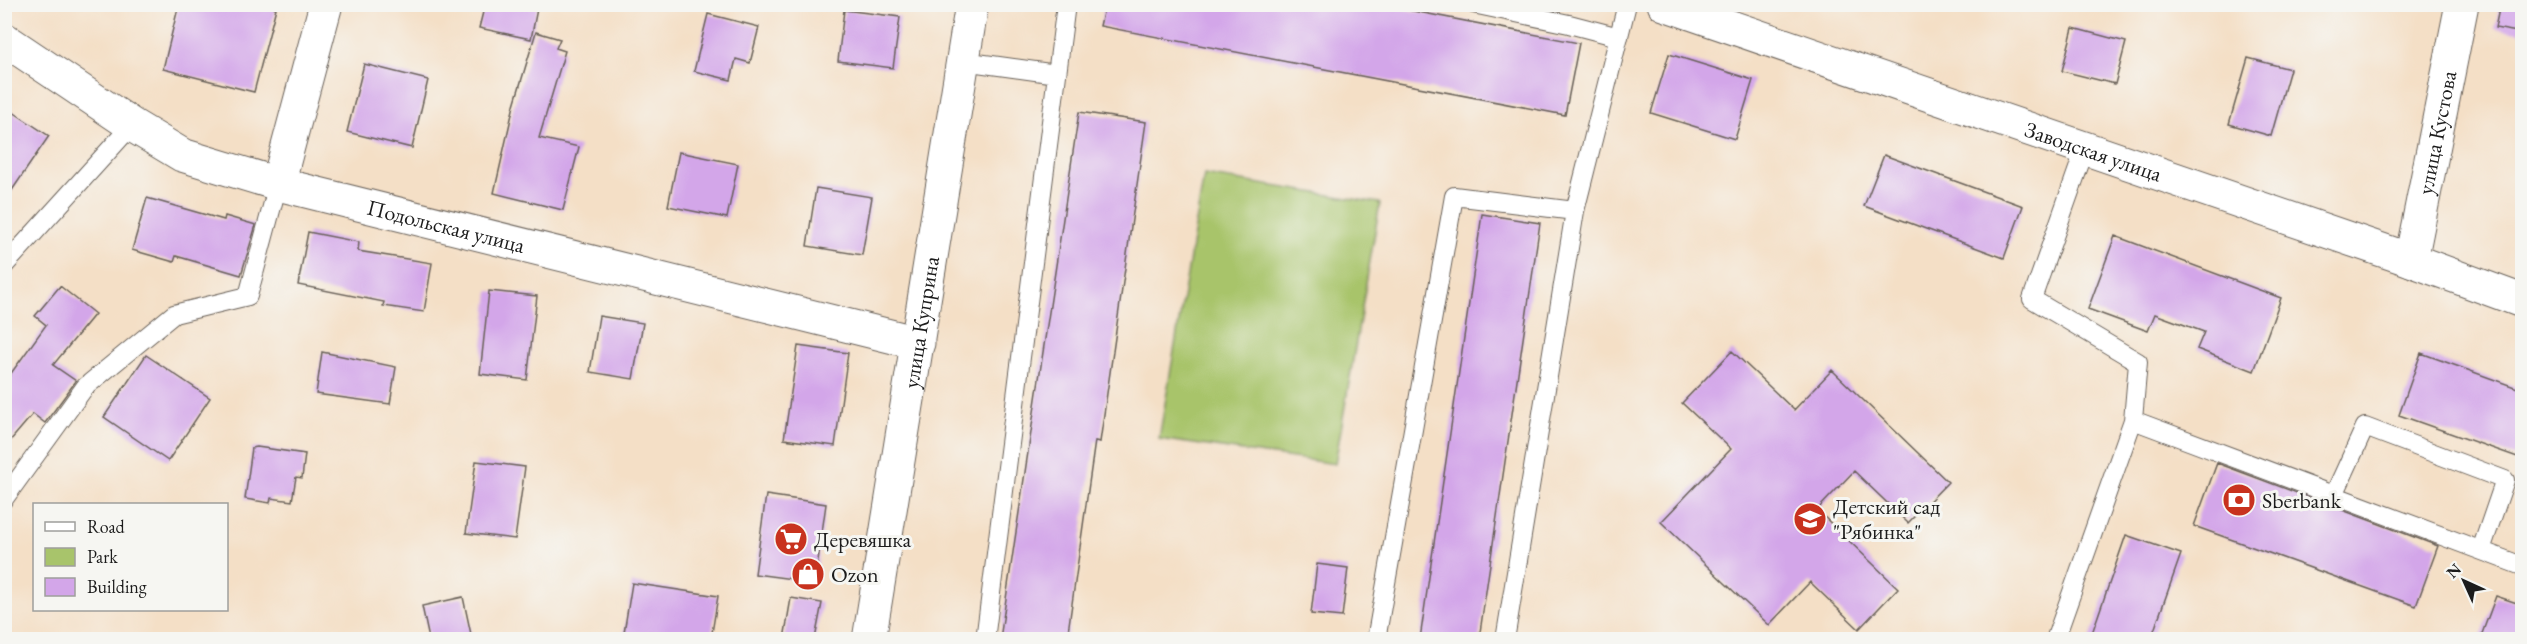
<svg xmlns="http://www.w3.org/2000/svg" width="2527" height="644" font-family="'EB Garamond',serif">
	<rect width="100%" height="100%" fill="#f6f6f2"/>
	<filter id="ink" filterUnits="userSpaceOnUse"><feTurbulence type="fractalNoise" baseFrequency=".0167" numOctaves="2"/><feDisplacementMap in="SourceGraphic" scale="12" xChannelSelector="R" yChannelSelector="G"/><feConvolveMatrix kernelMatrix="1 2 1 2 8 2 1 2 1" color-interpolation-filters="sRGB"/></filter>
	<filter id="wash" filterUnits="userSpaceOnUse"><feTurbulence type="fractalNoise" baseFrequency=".008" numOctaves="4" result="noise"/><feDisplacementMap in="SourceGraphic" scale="24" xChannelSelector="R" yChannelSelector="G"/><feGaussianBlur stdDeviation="1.35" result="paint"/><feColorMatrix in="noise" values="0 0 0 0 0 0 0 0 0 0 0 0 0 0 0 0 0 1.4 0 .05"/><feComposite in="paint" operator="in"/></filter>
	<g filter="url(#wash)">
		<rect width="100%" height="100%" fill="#f4dfc6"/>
		<path fill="#a8c46b" stroke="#627044" stroke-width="1.5" d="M1204,175L1380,203L1335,464L1159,439Z"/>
		<g id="blocks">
			<path fill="#d3a6e9" d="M179,4H261L276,8L254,92L163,69Z
				M485,4H538L531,39L479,28Z
				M1105,4H1377L1579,43L1565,115L1100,26Z
				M2500,4H2523V33L2495,28Z
				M844,10L900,17L893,68L838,61Z
				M708,14L759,27L750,63L736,59L731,80L694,71Z
				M2073,28L2126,42L2115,84L2062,71Z
				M536,32L560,39L556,48L565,51L539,138L579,147L563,210L494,193L514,105Z
				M1669,54L1753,80L1735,139L1651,113Z
				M2248,58L2290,69L2271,136L2229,124Z
				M364,64L428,80L412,148L347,132Z
				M4,106L49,136L4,202Z
				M1079,112L1146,122L1100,442L1095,441L1067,639H1000Z
				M679,152L738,164L727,218L668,206Z
				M1884,155L2023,206L2004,258L1864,206Z
				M816,188L872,197L862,255L807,246Z
				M147,198L224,220L225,216L256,225L241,275L176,256L174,262L132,250Z
				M1482,214L1540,223L1479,639H1420Z
				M308,232L359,242L358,251L432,263L424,312L383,306L384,302L298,285Z
				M2115,236L2281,298L2254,371L2197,349L2204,332L2155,314L2148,331L2088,309Z
				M60,286L95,314L53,365L76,381L45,423L33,414L4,448V383L46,325L35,316Z
				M489,291L537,296L527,380L480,374Z
				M599,316L643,323L633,379L590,372Z
				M798,346L848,353L835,446L784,439Z
				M1732,351L1794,410L1832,370L1948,482L1908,523L1854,471L1817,510L1898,588L1859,629L1810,582L1769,625L1661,522L1731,449L1682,403Z
				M322,352L396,367L390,404L316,394Z
				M2421,353L2523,390V459L2399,415Z
				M146,355L210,398L168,461L104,417Z
				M257,447L305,454L302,478L296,477L292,501L271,498L270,503L245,499L252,448Z
				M476,461L525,467L515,539L466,533Z
				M2217,463L2438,546L2416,606L2194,526Z
				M766,495L826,504L815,582L755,574Z
				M2126,535L2181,554L2151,639H2090Z
				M1317,564L1348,568L1342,617L1311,614Z
				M632,583L718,596L711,639H623Z
				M2496,596L2523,605V639H2480Z
				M463,597L472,639H429L422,606Z
				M791,598L822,603L815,639H784Z"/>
		</g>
	</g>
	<g filter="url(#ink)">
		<use href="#blocks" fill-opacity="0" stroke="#686058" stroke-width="1.5"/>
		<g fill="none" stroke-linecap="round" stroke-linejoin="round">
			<g stroke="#686058" stroke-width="20">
				<path id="service" d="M1473,4L1569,24L1619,37
					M963,61L1057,74
					M2085,149L2032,299L2138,362L2133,420
					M4,266L132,125
					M2334,495L2365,427L2505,480L2481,550
					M4,499L85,387L174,314L248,296L278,184
					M985,640L1066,4
					M1376,640L1454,196L1575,211
					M1505,640L1575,211L1627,4
					M2055,640L2133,420L2522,566"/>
			</g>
			<g stroke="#686058" stroke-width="35">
				<g id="minor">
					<path id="s1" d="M1664,4L2411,260L2522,301"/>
					<path id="s2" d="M4,39L132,125L182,155L278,184L918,343"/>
					<path d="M278,184L326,4"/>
					<path id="s3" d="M2411,260L2462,4"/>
				</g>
			</g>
			<g stroke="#686058" stroke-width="35">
				<g id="tertiary">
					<path id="s4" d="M869,640L972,4"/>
				</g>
			</g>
			<use href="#service" stroke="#fff" stroke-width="18"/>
			<use href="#minor" stroke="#fff" stroke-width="33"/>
			<use href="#tertiary" stroke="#fff" stroke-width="33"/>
		</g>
	</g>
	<defs>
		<g id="bank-disc" transform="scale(1.725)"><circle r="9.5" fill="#c8321e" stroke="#f6f6f2"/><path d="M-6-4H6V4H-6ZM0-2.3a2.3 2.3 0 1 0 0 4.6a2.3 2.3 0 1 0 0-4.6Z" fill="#fff"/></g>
		<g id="school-disc" transform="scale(1.725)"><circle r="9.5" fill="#c8321e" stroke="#f6f6f2"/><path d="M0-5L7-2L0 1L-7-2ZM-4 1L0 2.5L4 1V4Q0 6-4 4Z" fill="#fff"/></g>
		<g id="supermarket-disc" transform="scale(1.725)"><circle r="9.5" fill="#c8321e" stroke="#f6f6f2"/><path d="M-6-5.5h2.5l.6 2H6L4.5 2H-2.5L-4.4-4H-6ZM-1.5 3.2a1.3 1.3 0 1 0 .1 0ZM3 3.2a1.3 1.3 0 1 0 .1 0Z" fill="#fff"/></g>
		<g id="shop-disc" transform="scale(1.725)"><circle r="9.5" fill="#c8321e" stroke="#f6f6f2"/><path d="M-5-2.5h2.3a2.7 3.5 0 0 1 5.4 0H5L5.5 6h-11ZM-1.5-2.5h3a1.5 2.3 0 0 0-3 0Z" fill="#fff"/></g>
	</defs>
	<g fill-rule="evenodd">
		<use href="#bank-disc" x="2239" y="500"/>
		<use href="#school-disc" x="1810" y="519"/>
		<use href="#supermarket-disc" x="791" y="539"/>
		<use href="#shop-disc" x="808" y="574"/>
	</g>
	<g text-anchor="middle" stroke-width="6" stroke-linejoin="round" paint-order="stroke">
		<g font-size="22" fill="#1c1c1c" stroke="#f6f6f2">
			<text dy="8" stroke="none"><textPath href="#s3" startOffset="130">улица Кустова</textPath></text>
			<text dy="8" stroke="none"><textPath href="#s1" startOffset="454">Заводская улица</textPath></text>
			<text dy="8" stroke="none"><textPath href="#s2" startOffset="486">Подольская улица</textPath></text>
			<text dy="8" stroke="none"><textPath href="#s4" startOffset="322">улица Куприна</textPath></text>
		</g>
		<g font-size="22" fill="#1c1c1c" stroke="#f6f6f2" text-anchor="start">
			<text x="2262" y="508">Sberbank</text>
			<text x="1833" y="514">Детский сад<tspan x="1833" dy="25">"Рябинка"</tspan></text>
			<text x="814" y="547">Деревяшка</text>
			<text x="831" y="582">Ozon</text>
		</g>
	</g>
	<rect width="2527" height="644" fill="none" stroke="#f6f6f2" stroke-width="24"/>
	<rect x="33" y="503" width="195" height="108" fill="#f6f6f2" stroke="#9f9f9c" stroke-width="1.5"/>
	<rect x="45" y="522" width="30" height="9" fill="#ffffff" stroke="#9f9f9c" stroke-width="1.5"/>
	<text x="87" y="533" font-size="18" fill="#1c1c1c">Road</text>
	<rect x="45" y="548" width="30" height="18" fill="#a8c46b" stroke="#9f9f9c" stroke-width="1.5"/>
	<text x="87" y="563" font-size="18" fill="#1c1c1c">Park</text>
	<rect x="45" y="578" width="30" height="18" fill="#d3a6e9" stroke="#9f9f9c" stroke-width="1.5"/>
	<text x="87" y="593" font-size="18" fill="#1c1c1c">Building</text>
	<g transform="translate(2464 581) rotate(315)" stroke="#f6f6f2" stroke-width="4.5" paint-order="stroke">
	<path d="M0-4.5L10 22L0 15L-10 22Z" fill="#1c1c1c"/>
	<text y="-9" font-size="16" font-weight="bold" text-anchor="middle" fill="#1c1c1c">N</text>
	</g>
</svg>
